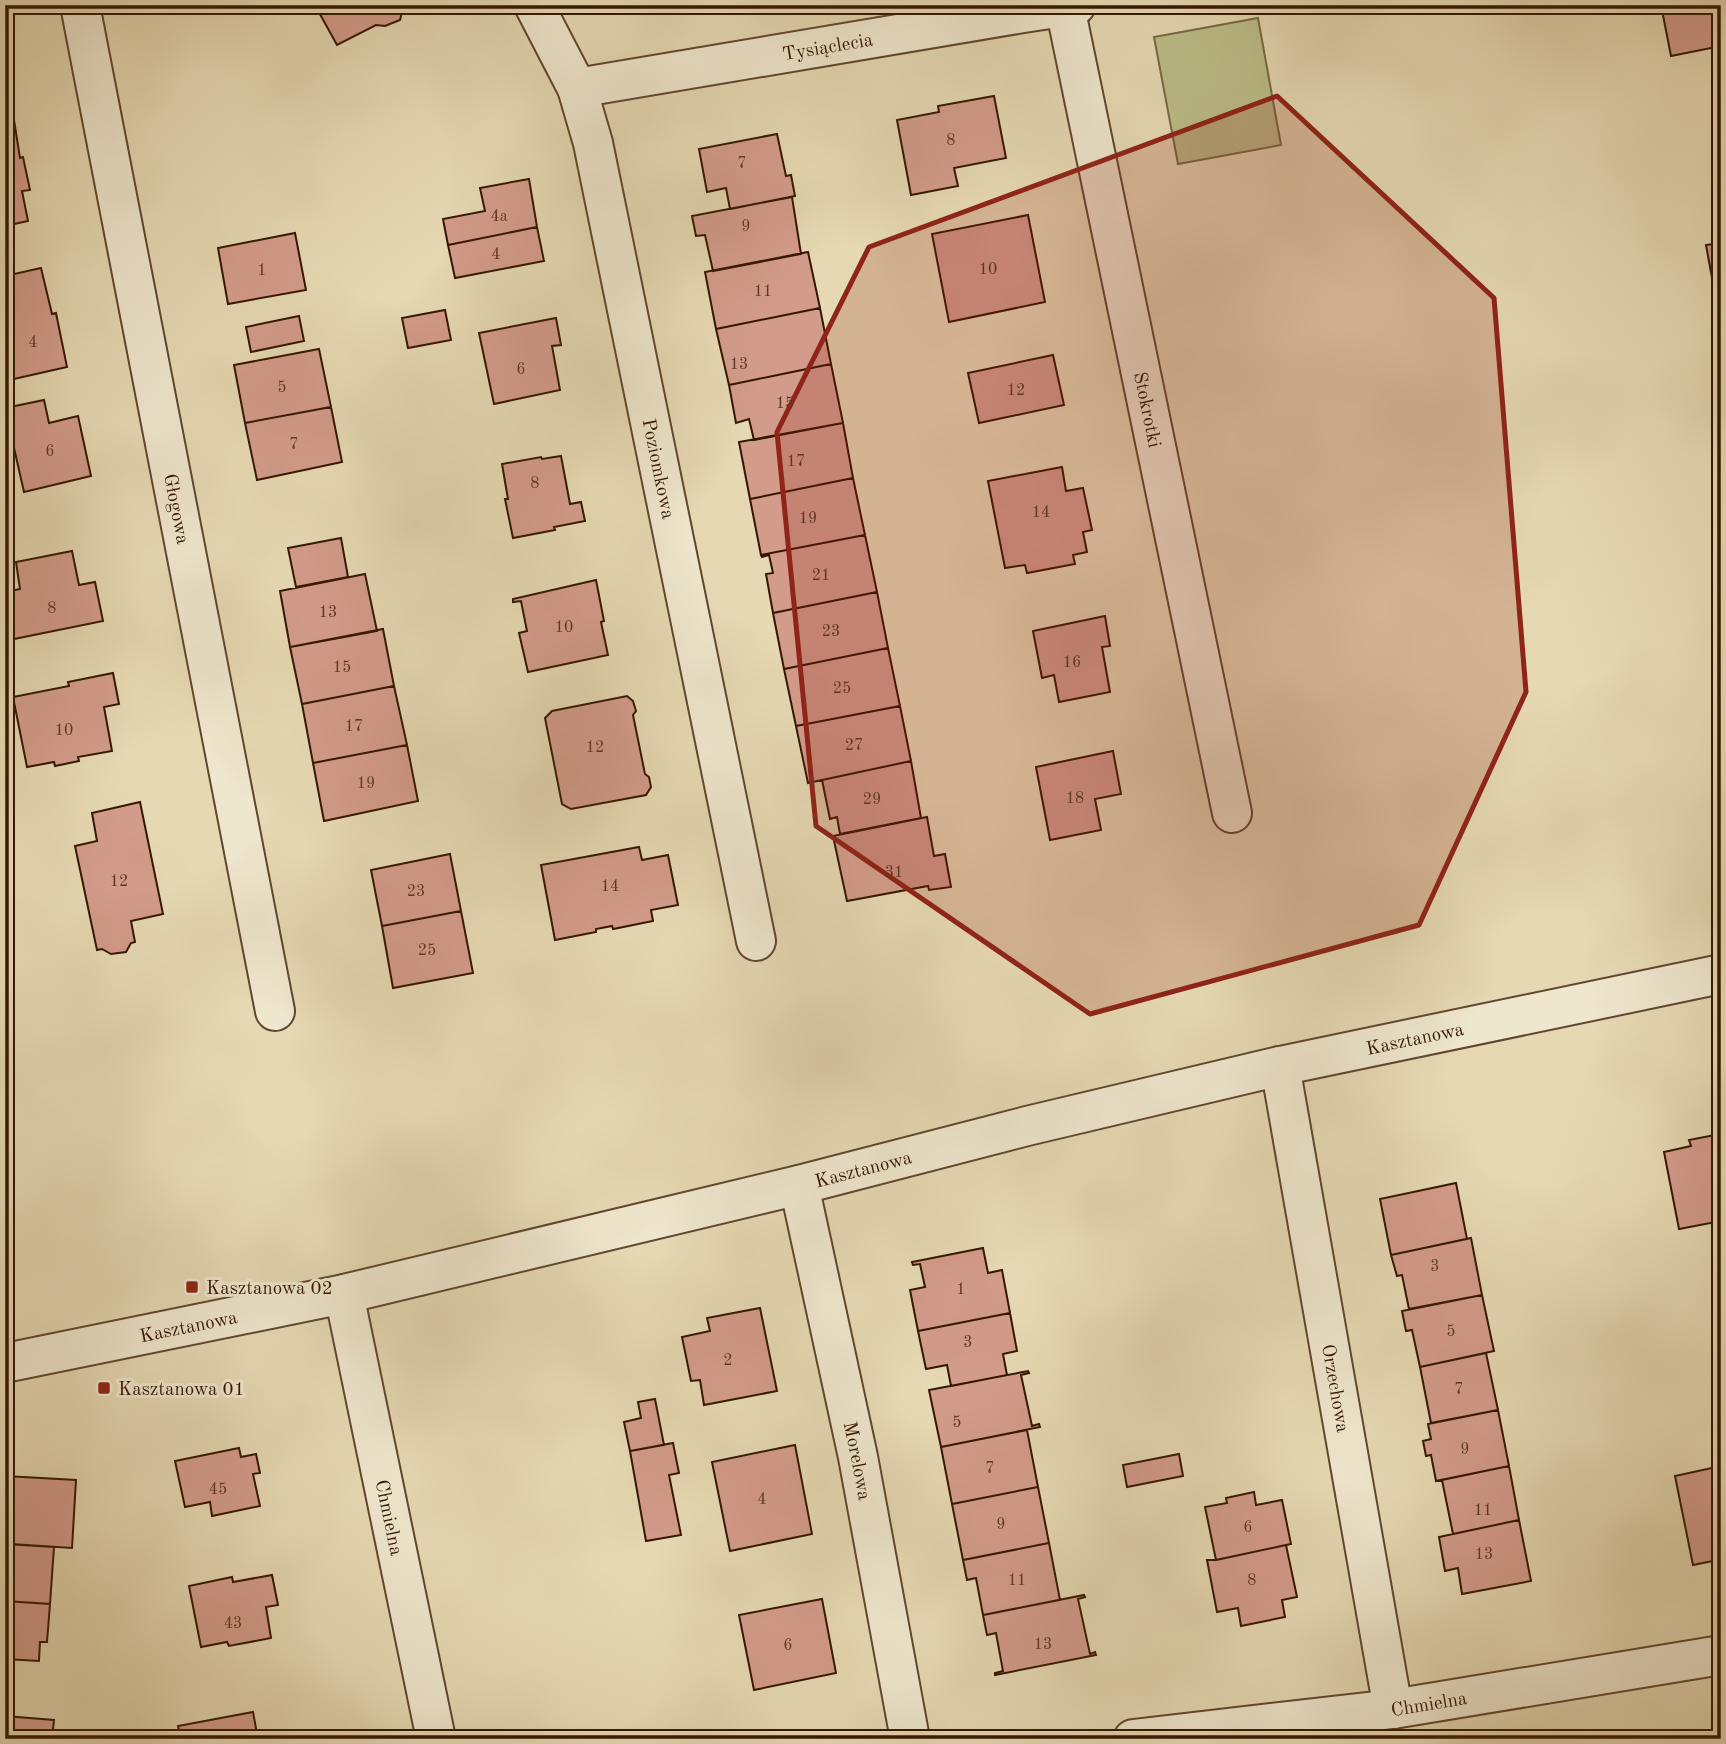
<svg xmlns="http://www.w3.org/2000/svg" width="1726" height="1744" font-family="'Old Standard TT',serif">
	<rect width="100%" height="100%" fill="#e5d8b2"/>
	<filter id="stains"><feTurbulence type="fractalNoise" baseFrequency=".00286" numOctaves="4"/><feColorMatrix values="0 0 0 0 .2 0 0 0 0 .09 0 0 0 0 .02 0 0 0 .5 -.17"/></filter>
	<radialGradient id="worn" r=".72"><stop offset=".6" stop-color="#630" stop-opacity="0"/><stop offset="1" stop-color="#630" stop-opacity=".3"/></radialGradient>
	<path fill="#bbbc88" stroke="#786a44" stroke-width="2" d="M1258,18L1281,145L1178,164L1154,37Z"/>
	<path fill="#d39b8a" stroke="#351701" stroke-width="2" d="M319,5H414L402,12L400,20L385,26L376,25L337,45L316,7Z
		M1661,5H1721V46L1671,56Z
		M994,96L1006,158L954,168L958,186L911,195L897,120L939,112L938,106Z
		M14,120L20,158L23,157L30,190L22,191L28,221L5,226V122Z
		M777,134L786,176L791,175L795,196L730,209L726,188L707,192L699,149Z
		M529,179L537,227L448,245L443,219L485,211L480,188Z
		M792,197L801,254L713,271L705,235L696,236L692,216Z
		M1028,215L1045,302L949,322L932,234Z
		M537,227L544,261L455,278L448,245Z
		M295,233L306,290L228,304L218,248Z
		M1721,243V321L1720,322L1706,245Z
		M808,252L820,308L716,329L705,272Z
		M41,268L52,314L56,313L67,367L5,381V276Z
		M820,308L831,364L729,385L716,329Z
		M445,310L451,340L408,348L402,318Z
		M299,316L304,341L251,352L246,327Z
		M556,318L561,345L552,346L560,390L494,404L479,333Z
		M319,349L331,407L245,423L234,365Z
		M1053,355L1064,405L979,423L968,373Z
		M831,364L843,423L754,440L749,419L736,423L729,385Z
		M44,400L49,423L78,416L91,476L24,492L5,408Z
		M331,407L342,462L257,480L245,423Z
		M843,423L853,478L750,499L739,442Z
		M1721,439V465L1716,440Z
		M561,456L570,504L581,502L585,521L554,527L555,530L513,538L505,499H508L502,464L541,457L542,459Z
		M1062,467L1066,491L1083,488L1092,530L1083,532L1087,552L1073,555L1075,564L1027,573L1025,565L1005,568L988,481Z
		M853,478L865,535L761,555L750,499Z
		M865,535L877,592L773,613L766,574L773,573L769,555L762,557L761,555Z
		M341,538L348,577L296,587L288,548Z
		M72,551L79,585L95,582L103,621L9,640L5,622V592L20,589L16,562Z
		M365,574L377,631L290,647L280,591Z
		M596,580L604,621L601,622L608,655L528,672L519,633L527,631L521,601L513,602V599Z
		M877,592L888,648L784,669L773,613Z
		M1105,616L1110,646L1102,647L1110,692L1059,702L1054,675L1042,678L1033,631Z
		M383,629L394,686L302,704L290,647Z
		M888,648L900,706L796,726L784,669Z
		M113,673L119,704L104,707L112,751L78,757L79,761L55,766L54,762L27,767L13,697L69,686L68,682Z
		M394,686L407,745L313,763L302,704Z
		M627,696L633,701L636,711L633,715L645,774L649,777L651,787L646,795L571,809L562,804L545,718L552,711Z
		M900,706L911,761L808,783L796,726Z
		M407,745L418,801L324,821L313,763Z
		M1113,751L1121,794L1095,799L1101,830L1050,840L1036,767Z
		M911,761L921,818L840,834L837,817L830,819L822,780Z
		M140,802L163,914L131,921L135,942L131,943L126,952L111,954L102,949L97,950L75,846L97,841L92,813Z
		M927,817L934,856L945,854L951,887L929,890L928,886L847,901L833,836Z
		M639,847L642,860L668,855L678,905L651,910L653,921L613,929L612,926L596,929V932L555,940L541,865Z
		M450,854L461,911L382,926L371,870Z
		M461,911L473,973L393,988L382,926Z
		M1720,1134L1721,1221L1679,1229L1664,1152L1691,1146L1689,1140Z
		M1456,1183L1467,1239L1391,1255L1380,1199Z
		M1471,1238L1482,1295L1409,1309L1402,1275L1397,1276L1391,1255Z
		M983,1248L988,1273L1002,1270L1010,1313L918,1331L910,1290L925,1287L920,1264L913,1265L912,1262Z
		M1482,1295L1494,1351L1420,1367L1412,1330L1406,1331L1402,1311Z
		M760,1308L777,1391L704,1405L700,1380L691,1381L682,1337L710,1331L707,1318Z
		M1010,1313L1017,1351L1003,1354L1007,1375L951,1386L947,1365L926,1369L918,1331Z
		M1486,1353L1498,1410L1431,1423L1420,1367Z
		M1028,1371L1029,1373L1021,1375L1032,1426L1039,1424L1040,1427L941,1447L929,1390Z
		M655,1399L664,1445L630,1451L624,1422L641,1418L638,1402Z
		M1498,1410L1509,1466L1436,1481L1431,1455L1426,1456L1423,1441L1431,1439L1428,1424Z
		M1027,1430L1038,1487L952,1504L941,1447Z
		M673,1443L679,1473L669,1475L681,1535L646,1541L630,1451Z
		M795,1445L812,1534L730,1551L712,1462Z
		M239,1448L241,1457L256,1454L260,1473L253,1474L260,1506L212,1516L210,1502L185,1507L175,1461Z
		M1179,1454L1183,1476L1127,1487L1123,1465Z
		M1509,1466L1519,1520L1453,1534L1442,1480Z
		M1721,1466V1572L1720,1573L1718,1560L1693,1565L1675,1476Z
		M5,1476L76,1480L72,1548L11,1544L12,1519L5,1518Z
		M1038,1487L1049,1543L963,1560L952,1504Z
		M1254,1492L1256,1505L1282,1500L1291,1544L1216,1560L1205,1507L1227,1503L1226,1498Z
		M1519,1520L1531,1581L1462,1594L1458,1568L1445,1571L1439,1537Z
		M1049,1543L1060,1600L983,1615L976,1578L967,1580L963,1560Z
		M5,1544L54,1547L50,1604L5,1601Z
		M1286,1545L1297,1597L1282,1600L1285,1617L1241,1626L1238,1608L1217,1612L1207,1560H1216Z
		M272,1575L278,1605L266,1607L271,1638L229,1646L227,1642L201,1647L189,1586L232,1577L233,1582Z
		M1084,1595L1085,1597L1078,1599L1090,1654L1095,1652L1096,1655L995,1675V1673L1003,1671L996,1633L987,1635L983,1615Z
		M822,1599L836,1673L754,1690L739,1615Z
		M5,1601L50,1604L47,1642H40L39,1661L5,1659Z
		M253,1712L258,1739H181L178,1726Z
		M5,1716L54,1720L52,1739H5Z"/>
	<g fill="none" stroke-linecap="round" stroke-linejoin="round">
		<g stroke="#61472d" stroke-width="42">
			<g id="street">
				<path id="s1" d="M80,5L275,1011"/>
				<path id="s2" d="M534,5L577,88L593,143L756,941"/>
				<path id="s3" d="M1065,7L1232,813"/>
				<path id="s4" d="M577,88L1023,13L1076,5"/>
				<path id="s5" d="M1280,1066L1393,1709"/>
				<path id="s6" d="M799,1185L858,1457L910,1739"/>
				<path id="s7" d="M344,1294L436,1739"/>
				<path id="s8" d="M5,1363L344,1294L799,1185L1027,1126L1280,1066L1721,974"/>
				<path id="s9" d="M1133,1739L1393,1709L1721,1655"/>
			</g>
		</g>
		<use href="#street" stroke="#eee6cd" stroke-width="38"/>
	</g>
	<path fill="#8f2418" fill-opacity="0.2" stroke="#8f2418" stroke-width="5" stroke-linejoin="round" d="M1277,96L1494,298L1526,692L1419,925L1090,1014L816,826L777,432L869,247Z"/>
	<g fill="#8f2418" stroke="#eee6cd" stroke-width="2.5">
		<rect x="185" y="1280" width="14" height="14" rx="3.5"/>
		<rect x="97" y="1381" width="14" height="14" rx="3.5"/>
	</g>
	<g text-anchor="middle" stroke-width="6" stroke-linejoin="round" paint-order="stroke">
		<g font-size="16" fill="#5c3823">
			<text x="951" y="145">8</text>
			<text x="742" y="168">7</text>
			<text x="499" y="221">4a</text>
			<text x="746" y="231">9</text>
			<text x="496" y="259">4</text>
			<text x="988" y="274">10</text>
			<text x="262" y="275">1</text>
			<text x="763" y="296">11</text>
			<text x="33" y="347">4</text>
			<text x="739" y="369">13</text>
			<text x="521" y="374">6</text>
			<text x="282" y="392">5</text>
			<text x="1016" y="395">12</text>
			<text x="785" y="408">15</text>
			<text x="294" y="449">7</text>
			<text x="50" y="456">6</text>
			<text x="796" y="466">17</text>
			<text x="535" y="488">8</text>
			<text x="1041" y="517">14</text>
			<text x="808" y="523">19</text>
			<text x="821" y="580">21</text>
			<text x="52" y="613">8</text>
			<text x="328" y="617">13</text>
			<text x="564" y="632">10</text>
			<text x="831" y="636">23</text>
			<text x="1072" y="667">16</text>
			<text x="342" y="672">15</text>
			<text x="842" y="693">25</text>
			<text x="354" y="731">17</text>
			<text x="64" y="735">10</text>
			<text x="854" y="750">27</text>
			<text x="595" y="752">12</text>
			<text x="366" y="788">19</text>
			<text x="1075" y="803">18</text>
			<text x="872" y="804">29</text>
			<text x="894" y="877">31</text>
			<text x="119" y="886">12</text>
			<text x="610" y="891">14</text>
			<text x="416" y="896">23</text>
			<text x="427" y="955">25</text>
			<text x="1435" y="1271">3</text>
			<text x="961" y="1294">1</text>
			<text x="1451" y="1336">5</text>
			<text x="968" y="1347">3</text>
			<text x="728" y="1365">2</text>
			<text x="1459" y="1394">7</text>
			<text x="957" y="1427">5</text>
			<text x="1465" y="1454">9</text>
			<text x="990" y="1473">7</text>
			<text x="218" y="1494">45</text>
			<text x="762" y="1504">4</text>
			<text x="1483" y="1515">11</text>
			<text x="1001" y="1529">9</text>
			<text x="1248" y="1532">6</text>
			<text x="1484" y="1559">13</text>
			<text x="1017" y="1585">11</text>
			<text x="1252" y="1585">8</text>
			<text x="233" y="1628">43</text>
			<text x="1043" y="1649">13</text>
			<text x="788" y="1650">6</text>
		</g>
		<g font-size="19" fill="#351701" stroke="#eee6cd">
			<text dy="7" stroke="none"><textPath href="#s4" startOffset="254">Tysiąclecia</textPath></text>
			<text dy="7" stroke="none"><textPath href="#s3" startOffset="411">Stokrotki</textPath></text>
			<text dy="7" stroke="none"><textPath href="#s2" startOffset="483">Poziomkowa</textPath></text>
			<text dy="7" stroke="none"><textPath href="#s1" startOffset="513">Głogowa</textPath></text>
			<text dy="7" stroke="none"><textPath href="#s8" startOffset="1447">Kasztanowa</textPath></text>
			<text dy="7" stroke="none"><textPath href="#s8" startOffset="880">Kasztanowa</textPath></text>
			<text dy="7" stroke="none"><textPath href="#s8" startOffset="187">Kasztanowa</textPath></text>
			<text dy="7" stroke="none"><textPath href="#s5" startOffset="327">Orzechowa</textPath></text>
			<text dy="7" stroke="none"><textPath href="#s6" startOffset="282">Morelowa</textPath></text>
			<text dy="7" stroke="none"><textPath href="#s7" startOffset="228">Chmielna</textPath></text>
			<text dy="7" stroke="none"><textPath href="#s9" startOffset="298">Chmielna</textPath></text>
		</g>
		<g font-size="19" fill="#351701" stroke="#eee6cd" text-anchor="start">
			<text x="206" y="1294">Kasztanowa 02</text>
			<text x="118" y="1395">Kasztanowa 01</text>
		</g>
	</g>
	<rect width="1726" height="1744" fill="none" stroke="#e5d8b2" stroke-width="28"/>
	<rect x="7" y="7" width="1712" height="1730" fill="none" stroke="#351701" stroke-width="3.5"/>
	<rect x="14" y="14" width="1698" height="1716" fill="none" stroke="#351701" stroke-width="2"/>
	<rect width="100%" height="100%" filter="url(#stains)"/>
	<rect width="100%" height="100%" fill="url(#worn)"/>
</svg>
